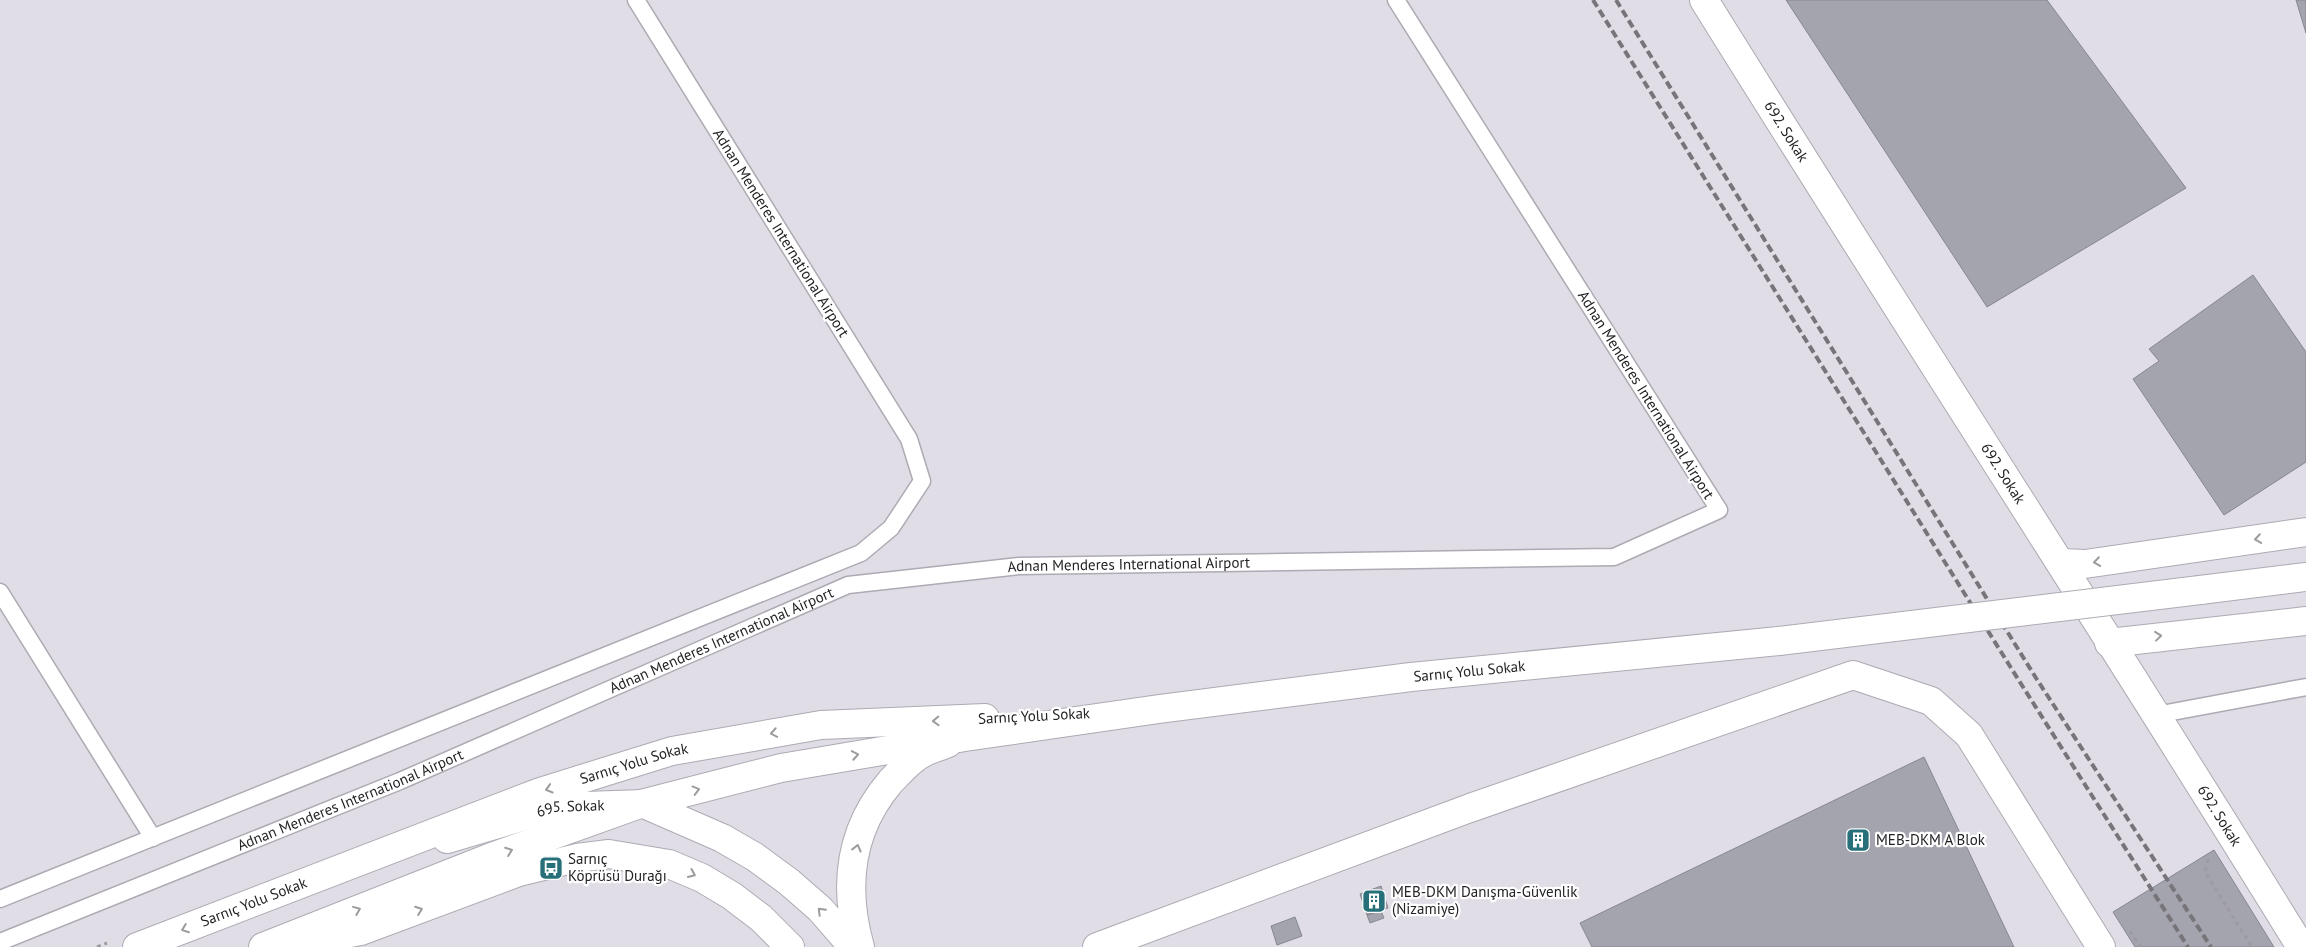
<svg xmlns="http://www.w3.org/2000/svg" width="2306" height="947" font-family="'PT Sans',sans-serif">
	<rect width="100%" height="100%" fill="#e0dde6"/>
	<path fill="#a4a4ae" stroke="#86878f" d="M1786,0H2047L2186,188L1987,307Z
		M2296,0H2306V33Z
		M2253,275L2306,352V462L2224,515L2133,379L2159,361L2149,349Z
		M1924,757L2014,947H1592L1580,923Z
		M2214,850L2274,947H2135L2113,912Z
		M1381,886L1388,908L1367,915L1360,894Z
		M1381,911L1384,918L1370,923L1367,915Z
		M1295,917L1302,936L1277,945L1271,926Z"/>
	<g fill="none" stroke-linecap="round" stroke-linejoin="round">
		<g stroke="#adaab3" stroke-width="19">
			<g id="service">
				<path d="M0,592L153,838"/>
				<path d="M2156,715L2306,687"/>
				<path d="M0,899L861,553L891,528L922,481L909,439L636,0"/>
				<path id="s1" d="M0,942L400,781L848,585L1019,566L1614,557L1719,510L1396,0"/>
			</g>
		</g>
		<g stroke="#adaab3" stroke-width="30">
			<g id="tertiary">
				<path id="s2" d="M447,839L555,807L644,804L722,838L755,857L789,882L820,909L853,947"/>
				<path d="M289,944L361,931L519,872L577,858L609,854L669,864L702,878L732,896L761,918L790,947"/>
				<path d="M860,947C843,887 849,830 891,781C900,772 911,759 923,753C930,749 939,747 948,743"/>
				<path d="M1097,947L1470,808L1853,675L1931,701L1969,735L2101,947"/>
			</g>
		</g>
		<g stroke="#adaab3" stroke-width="30">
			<g id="secondary">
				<path id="s3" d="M1704,0C1901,317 2105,629 2301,947"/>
			</g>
		</g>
		<g stroke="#adaab3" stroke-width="30">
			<g id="primary">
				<path d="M2200,590L2306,577"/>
				<path id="s4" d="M137,947L540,792L672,751L821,725L985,718"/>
				<path id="s5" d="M263,947L489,858L637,805L781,768L965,737L1159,709L1411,677L1779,641"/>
			</g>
		</g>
		<g stroke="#adaab3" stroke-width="30">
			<path id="trunk" d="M2062,563L2085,564L2306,532
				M2109,643L2306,621"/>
		</g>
		<path stroke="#9d9aa1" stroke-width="3" stroke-dasharray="4 4" stroke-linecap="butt" d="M2208,859L2205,872L2252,947
			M2130,931L2141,947
			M97,947L107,943"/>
		<use href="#service" stroke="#fff" stroke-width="16"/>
		<use href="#tertiary" stroke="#fff" stroke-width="28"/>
		<use href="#secondary" stroke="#fff" stroke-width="28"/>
		<use href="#primary" stroke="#fff" stroke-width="28"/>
		<use href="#trunk" stroke="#fff" stroke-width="28"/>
		<path stroke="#77757a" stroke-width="4" stroke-dasharray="8 4" stroke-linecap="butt" d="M1593,0L2023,687L2188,947
			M1616,0L2036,678L2211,947"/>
		<g stroke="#adaab3" stroke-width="30" stroke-linecap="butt">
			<path id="primary-bridge" d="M1779,641L2200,590"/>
		</g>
		<use href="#primary-bridge" stroke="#fff" stroke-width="28"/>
	</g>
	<defs><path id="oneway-chevron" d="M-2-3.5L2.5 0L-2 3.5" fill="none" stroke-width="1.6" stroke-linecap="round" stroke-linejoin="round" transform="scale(1.25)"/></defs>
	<g stroke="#9c9c9d">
		<use href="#oneway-chevron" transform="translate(2258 539) rotate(172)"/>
		<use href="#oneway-chevron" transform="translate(2097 562) rotate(172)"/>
		<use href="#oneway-chevron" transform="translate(2158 636) rotate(-6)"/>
		<use href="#oneway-chevron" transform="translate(936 721) rotate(178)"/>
		<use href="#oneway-chevron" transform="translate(774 733) rotate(170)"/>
		<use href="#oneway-chevron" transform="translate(855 755) rotate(-10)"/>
		<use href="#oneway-chevron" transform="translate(549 789) rotate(163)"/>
		<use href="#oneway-chevron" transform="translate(696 790) rotate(-15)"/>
		<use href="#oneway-chevron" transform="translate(857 848) rotate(-76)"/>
		<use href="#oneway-chevron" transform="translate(509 851) rotate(-20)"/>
		<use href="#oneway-chevron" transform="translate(692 874) rotate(24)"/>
		<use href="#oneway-chevron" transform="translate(357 910) rotate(-22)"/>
		<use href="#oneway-chevron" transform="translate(419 910) rotate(-20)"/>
		<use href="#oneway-chevron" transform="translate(821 911) rotate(-135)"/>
		<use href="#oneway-chevron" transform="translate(185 929) rotate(159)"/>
	</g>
	<defs>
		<g id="building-square" transform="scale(1.25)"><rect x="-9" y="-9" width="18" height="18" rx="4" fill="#277079" stroke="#fff"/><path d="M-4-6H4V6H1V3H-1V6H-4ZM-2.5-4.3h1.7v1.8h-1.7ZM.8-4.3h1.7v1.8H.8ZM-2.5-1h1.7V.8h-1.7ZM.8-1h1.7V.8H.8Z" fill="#fff"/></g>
		<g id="bus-square" transform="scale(1.25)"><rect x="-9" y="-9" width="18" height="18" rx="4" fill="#277079" stroke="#fff"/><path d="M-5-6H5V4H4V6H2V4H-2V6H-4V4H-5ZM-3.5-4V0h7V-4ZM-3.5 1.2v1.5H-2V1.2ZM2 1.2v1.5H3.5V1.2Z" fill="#fff"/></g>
	</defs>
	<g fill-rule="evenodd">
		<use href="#building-square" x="1858" y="840"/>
		<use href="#bus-square" x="551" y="868"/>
		<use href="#building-square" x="1374" y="901"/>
	</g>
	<g text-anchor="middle" stroke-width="4.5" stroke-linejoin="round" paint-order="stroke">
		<g font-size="15" fill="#232225" stroke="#fff">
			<text dy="5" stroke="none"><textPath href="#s3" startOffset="155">692. Sokak</textPath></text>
			<text transform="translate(781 233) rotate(58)" y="5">Adnan Menderes International Airport</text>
			<text transform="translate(1646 395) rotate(58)" y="5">Adnan Menderes International Airport</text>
			<text dy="5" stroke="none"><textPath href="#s3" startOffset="560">692. Sokak</textPath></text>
			<text dy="5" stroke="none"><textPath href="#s1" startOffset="1202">Adnan Menderes International Airport</textPath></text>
			<text dy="5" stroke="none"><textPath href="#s1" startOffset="782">Adnan Menderes International Airport</textPath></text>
			<text dy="5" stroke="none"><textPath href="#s5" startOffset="1244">Sarnıç Yolu Sokak</textPath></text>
			<text transform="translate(1034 716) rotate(-3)" y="5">Sarnıç Yolu Sokak</text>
			<text dy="5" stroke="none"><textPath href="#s4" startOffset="530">Sarnıç Yolu Sokak</textPath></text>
			<text dy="5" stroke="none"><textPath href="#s1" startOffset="378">Adnan Menderes International Airport</textPath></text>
			<text dy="5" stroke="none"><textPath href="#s2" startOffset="128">695. Sokak</textPath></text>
			<text dy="5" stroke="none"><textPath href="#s3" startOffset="965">692. Sokak</textPath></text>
			<text dy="5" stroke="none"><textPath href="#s4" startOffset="125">Sarnıç Yolu Sokak</textPath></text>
		</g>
		<g font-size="15" fill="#232225" stroke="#fff" text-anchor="start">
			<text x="1876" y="845">MEB-DKM A Blok</text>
			<text x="568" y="864">Sarnıç<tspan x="568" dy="17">Köprüsü Durağı</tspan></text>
			<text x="1392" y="897">MEB-DKM Danışma-Güvenlik<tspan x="1392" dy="17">(Nizamiye)</tspan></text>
		</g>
	</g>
</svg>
